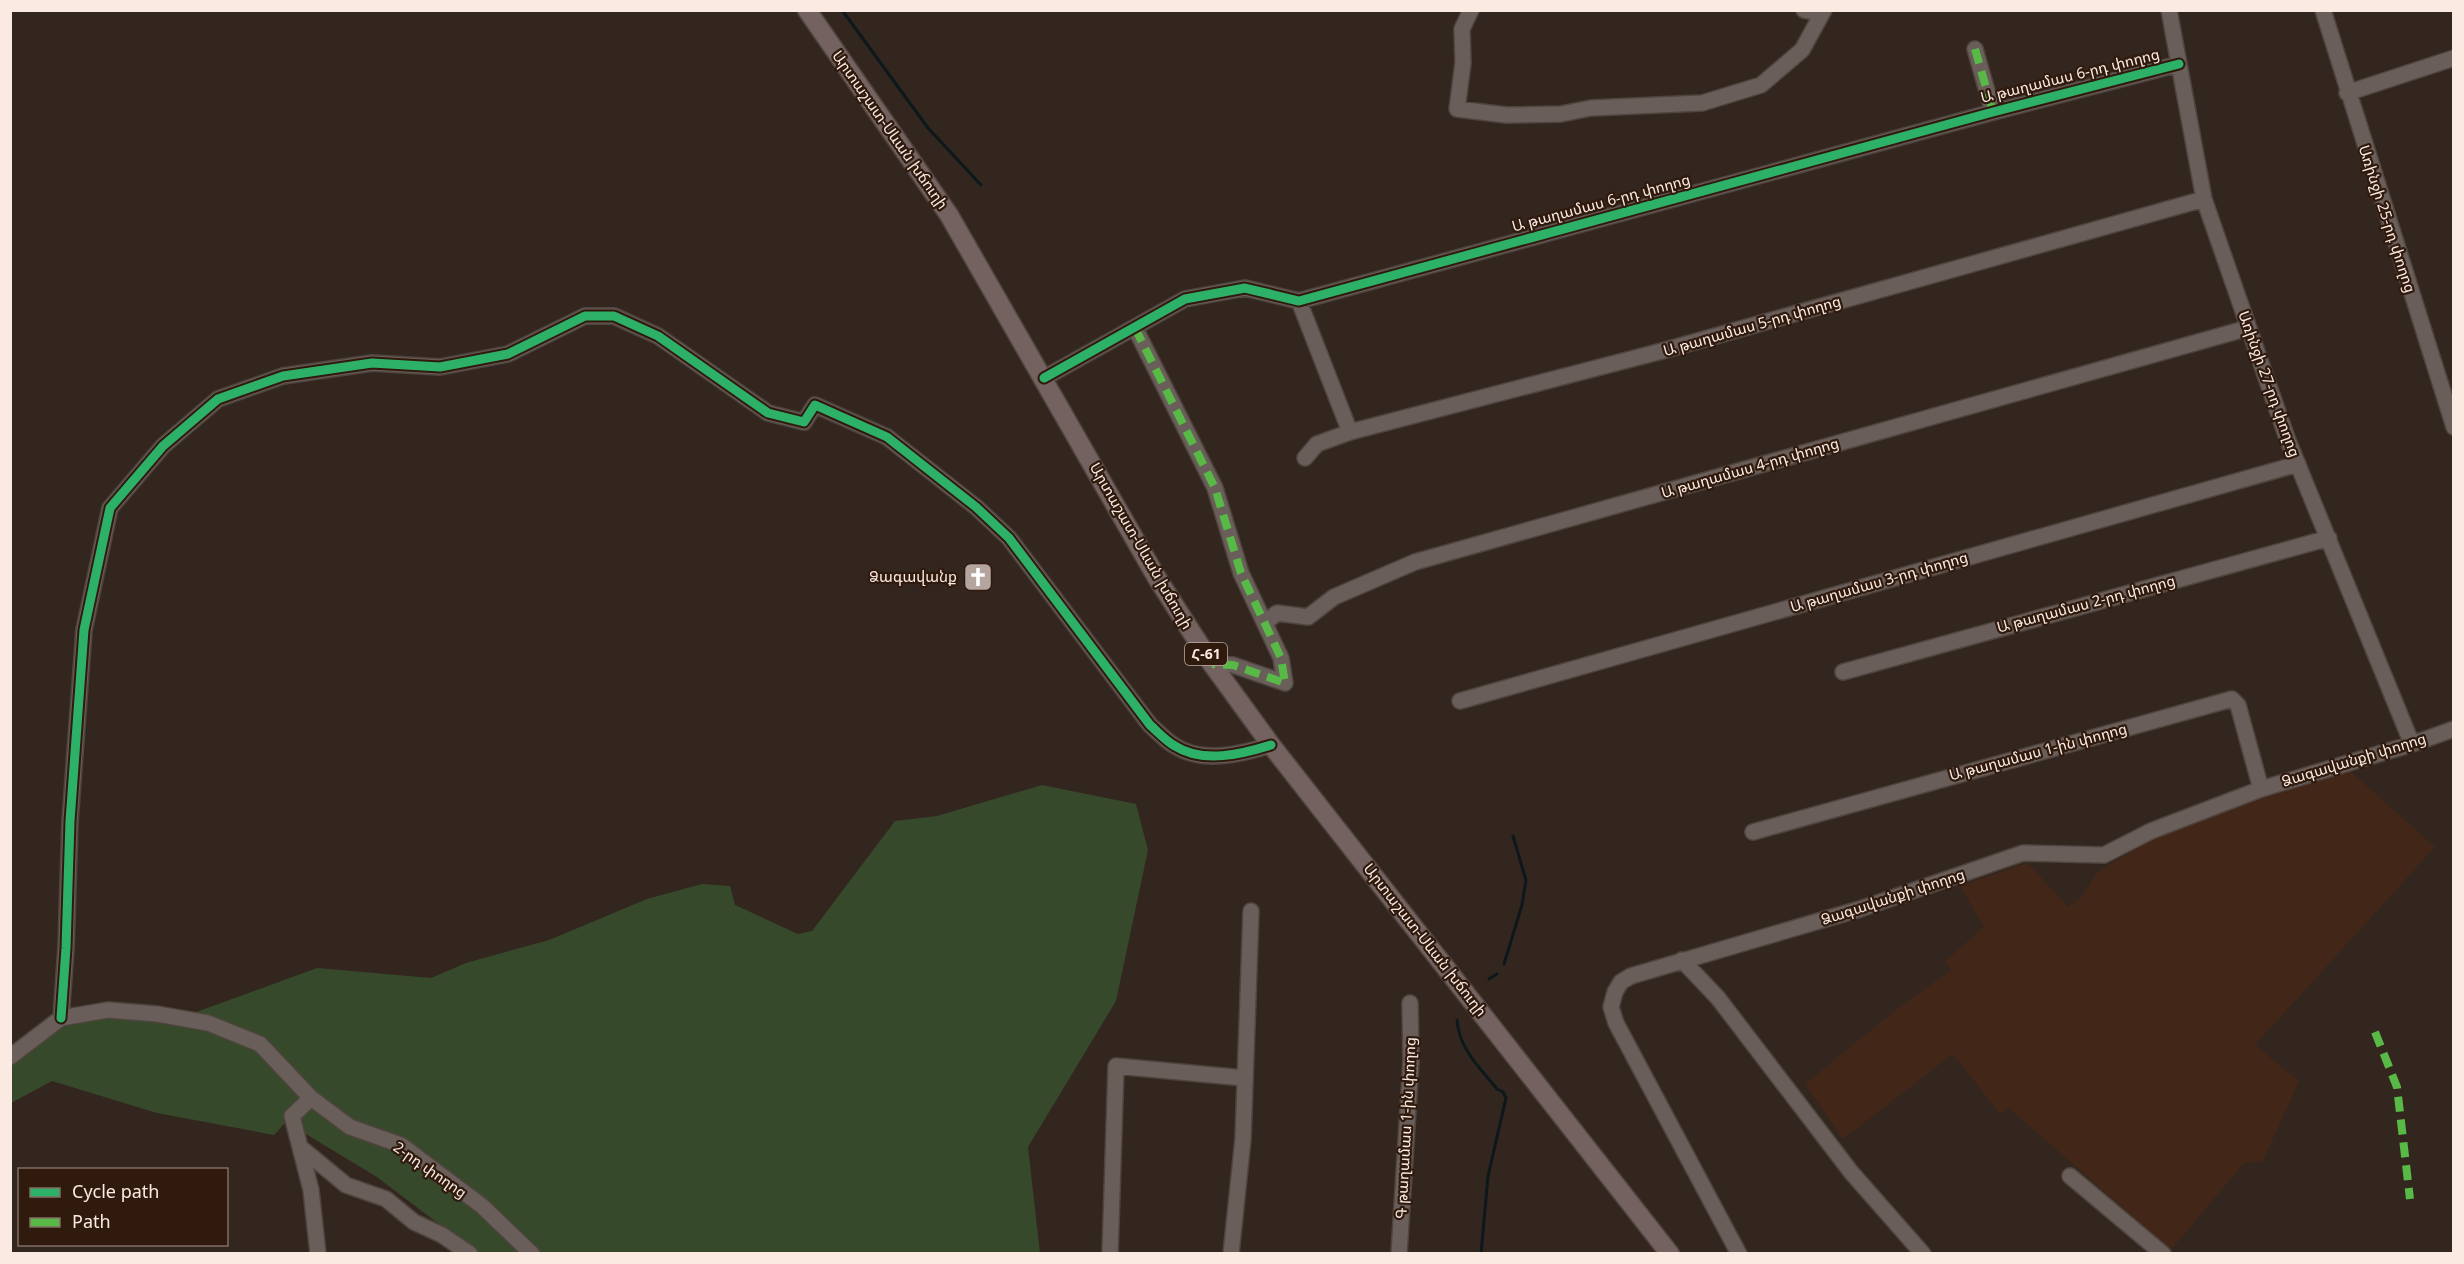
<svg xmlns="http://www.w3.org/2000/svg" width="2464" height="1264" font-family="'Noto Sans','Noto Sans Armenian',sans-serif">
	<rect width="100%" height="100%" fill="#33261f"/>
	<path fill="#422718" d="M2350,771L2435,847L2255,1045L2299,1081L2263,1161L2244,1163L2171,1250L2009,1108L2000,1114L1953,1054L1843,1139L1805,1084L1897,1009L1951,970L1945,961L1984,927L1960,886L2028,863L2068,907L2081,898L2097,873L2148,841L2215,811L2307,779Z"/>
	<path fill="#36492b" d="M1042,785L1136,804L1148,850L1116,1001L1028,1147L1040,1253H477L377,1177L286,1122L274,1135L157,1113L52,1081L11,1103V1062L62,1021L99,1014L180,1018L317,968L431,978L466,963L549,940L647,899L702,884L730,886L735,905L798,934L812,931L895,821L937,816Z"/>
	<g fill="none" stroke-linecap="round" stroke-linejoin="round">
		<path stroke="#0c181a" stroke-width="3" d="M842,10L928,128L981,185
			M1504,964L1522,905L1526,880L1513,836
			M1489,979L1497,974
			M1457,1020C1459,1049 1480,1068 1497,1089L1503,1092L1506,1098L1488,1176L1481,1254"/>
		<g stroke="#4f443e" stroke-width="18">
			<path id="minor" d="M1471,10L1462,29L1463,63L1457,109L1506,115L1561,114L1591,108L1702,103L1761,85L1802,50L1824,10
				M1804,10L1822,13
				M2169,10L2204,199L2287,438L2412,744
				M2323,10L2454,427
				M1975,49L1993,112
				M2347,93L2454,58
				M1299,301L1350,432
				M1135,328L1215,488L1241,573L1281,658L1285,683L1233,665L1212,664
				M1044,378L1185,299L1245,288L1299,301L1993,112L2179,64
				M1305,458L1317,444L1350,432L1662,351L2204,199
				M1265,623L1277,613L1308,617L1334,597L1415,562L2248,328
				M1843,672L2329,538
				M1460,701L2298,464
				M1753,832L2232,699L2238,705L2261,789
				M1682,960L1718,998L1851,1172L1923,1254
				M61,1018L66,948L70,821L84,630L110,508L163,446L218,399L283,376L372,363L440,367L508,354L585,316H614L658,336L768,413L804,422L815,405L887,437L976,507L1009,538L1150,725C1158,732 1166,741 1175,746C1203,764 1242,754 1271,745
				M10,1057L61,1018L108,1010L157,1014L208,1023L260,1044L311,1098L350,1127L401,1145L482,1206L532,1254
				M311,1098L292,1116L311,1190L318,1254
				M300,1147L346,1185L386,1199L414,1222L442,1235L470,1254
				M2070,1176L2163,1254
				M1110,1254L1116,1066L1244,1078
				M1231,1254L1243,1139L1251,911
				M1399,1254L1411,1061L1410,1003
				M1739,1254L1616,1023L1611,1007L1615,992L1621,982L1631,976L1860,909L2023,853L2104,855L2151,831L2261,789L2412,744L2454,729"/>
		</g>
		<g stroke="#4f443e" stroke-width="21">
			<path id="major" d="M807,10L949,215L1157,578L1212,664L1271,745L1670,1254"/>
		</g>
		<use href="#minor" stroke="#695e59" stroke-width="15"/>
		<use href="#major" stroke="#746260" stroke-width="18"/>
		<path stroke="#58b947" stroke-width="8" stroke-dasharray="15 8" stroke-linecap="butt" d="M1975,49L1993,112
			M1135,328L1215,488L1241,573L1281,658L1285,683L1233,665L1212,664
			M2375,1032L2397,1087L2410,1199"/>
		<g stroke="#301a0e" stroke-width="13">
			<path id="cycleway" d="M1044,378L1185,299L1245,288L1299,301L1993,112L2179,64
				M61,1018L66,948L70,821L84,630L110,508L163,446L218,399L283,376L372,363L440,367L508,354L585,316H614L658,336L768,413L804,422L815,405L887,437L976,507L1009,538L1150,725C1158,732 1166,741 1175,746C1203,764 1242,754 1271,745"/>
		</g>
		<use href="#cycleway" stroke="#2db169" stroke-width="9"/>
	</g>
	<defs>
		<g id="church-square" transform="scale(1.5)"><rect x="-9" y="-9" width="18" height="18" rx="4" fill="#b4a59e" stroke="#301a0e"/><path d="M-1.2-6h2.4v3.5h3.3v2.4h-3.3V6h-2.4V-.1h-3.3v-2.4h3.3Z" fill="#fff"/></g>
	</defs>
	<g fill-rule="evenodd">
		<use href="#church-square" x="978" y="577"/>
	</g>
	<g text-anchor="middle" stroke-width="4.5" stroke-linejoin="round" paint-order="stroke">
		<rect fill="#301a0e" stroke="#bdaca2" stroke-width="1.5" x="1185" y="643" width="42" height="22" rx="4.5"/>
		<g font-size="14" font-weight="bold" fill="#faeae2">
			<text x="1206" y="659">Հ-61</text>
		</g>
		<g font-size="15" fill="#faeae2" stroke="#301a0e">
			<text transform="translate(2070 76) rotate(-14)" y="5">Ա թաղամաս 6-րդ փողոց</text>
			<text transform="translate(890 130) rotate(55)" y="5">Արտաշատ-Սևան խճուղի</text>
			<text transform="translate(1601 203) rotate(-15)" y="5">Ա թաղամաս 6-րդ փողոց</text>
			<text transform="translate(2387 219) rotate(72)" y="5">Առինջի 25-րդ փողոց</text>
			<text transform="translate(1752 326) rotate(-16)" y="5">Ա թաղամաս 5-րդ փողոց</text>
			<text transform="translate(2269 384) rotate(70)" y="5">Առինջի 27-րդ փողոց</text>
			<text transform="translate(1750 468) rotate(-16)" y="5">Ա թաղամաս 4-րդ փողոց</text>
			<text transform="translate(1141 546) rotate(60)" y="5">Արտաշատ-Սևան խճուղի</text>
			<text transform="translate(1879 582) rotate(-16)" y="5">Ա թաղամաս 3-րդ փողոց</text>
			<text transform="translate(2086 604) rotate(-15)" y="5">Ա թաղամաս 2-րդ փողոց</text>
			<text transform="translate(2038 752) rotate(-15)" y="5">Ա թաղամաս 1-ին փողոց</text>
			<text transform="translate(2354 760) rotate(-17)" y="5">Ձագավանքի փողոց</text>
			<text transform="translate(1893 897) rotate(-18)" y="5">Ձագավանքի փողոց</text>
			<text transform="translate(1425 940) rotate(52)" y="5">Արտաշատ-Սևան խճուղի</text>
			<text transform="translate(1406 1128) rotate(-87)" y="5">Գ թաղամաս 1-ին փողոց</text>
			<text transform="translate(430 1170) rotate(35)" y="5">2-րդ փողոց</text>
		</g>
		<g font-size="15" fill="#faeae2" stroke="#301a0e" text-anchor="end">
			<text x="957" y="582">Ձագավանք</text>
		</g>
	</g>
	<rect width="2464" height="1264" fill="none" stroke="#faeae2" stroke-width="24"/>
	<rect x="18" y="1168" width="210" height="78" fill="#301a0e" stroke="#816d63" stroke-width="1.5"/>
	<rect x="30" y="1188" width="30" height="9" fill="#2db169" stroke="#816d63" stroke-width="1.5"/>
	<text x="72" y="1198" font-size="18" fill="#faeae2">Cycle path</text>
	<rect x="30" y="1218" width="30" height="9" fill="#58b947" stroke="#816d63" stroke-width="1.5"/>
	<text x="72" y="1228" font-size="18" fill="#faeae2">Path</text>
</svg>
